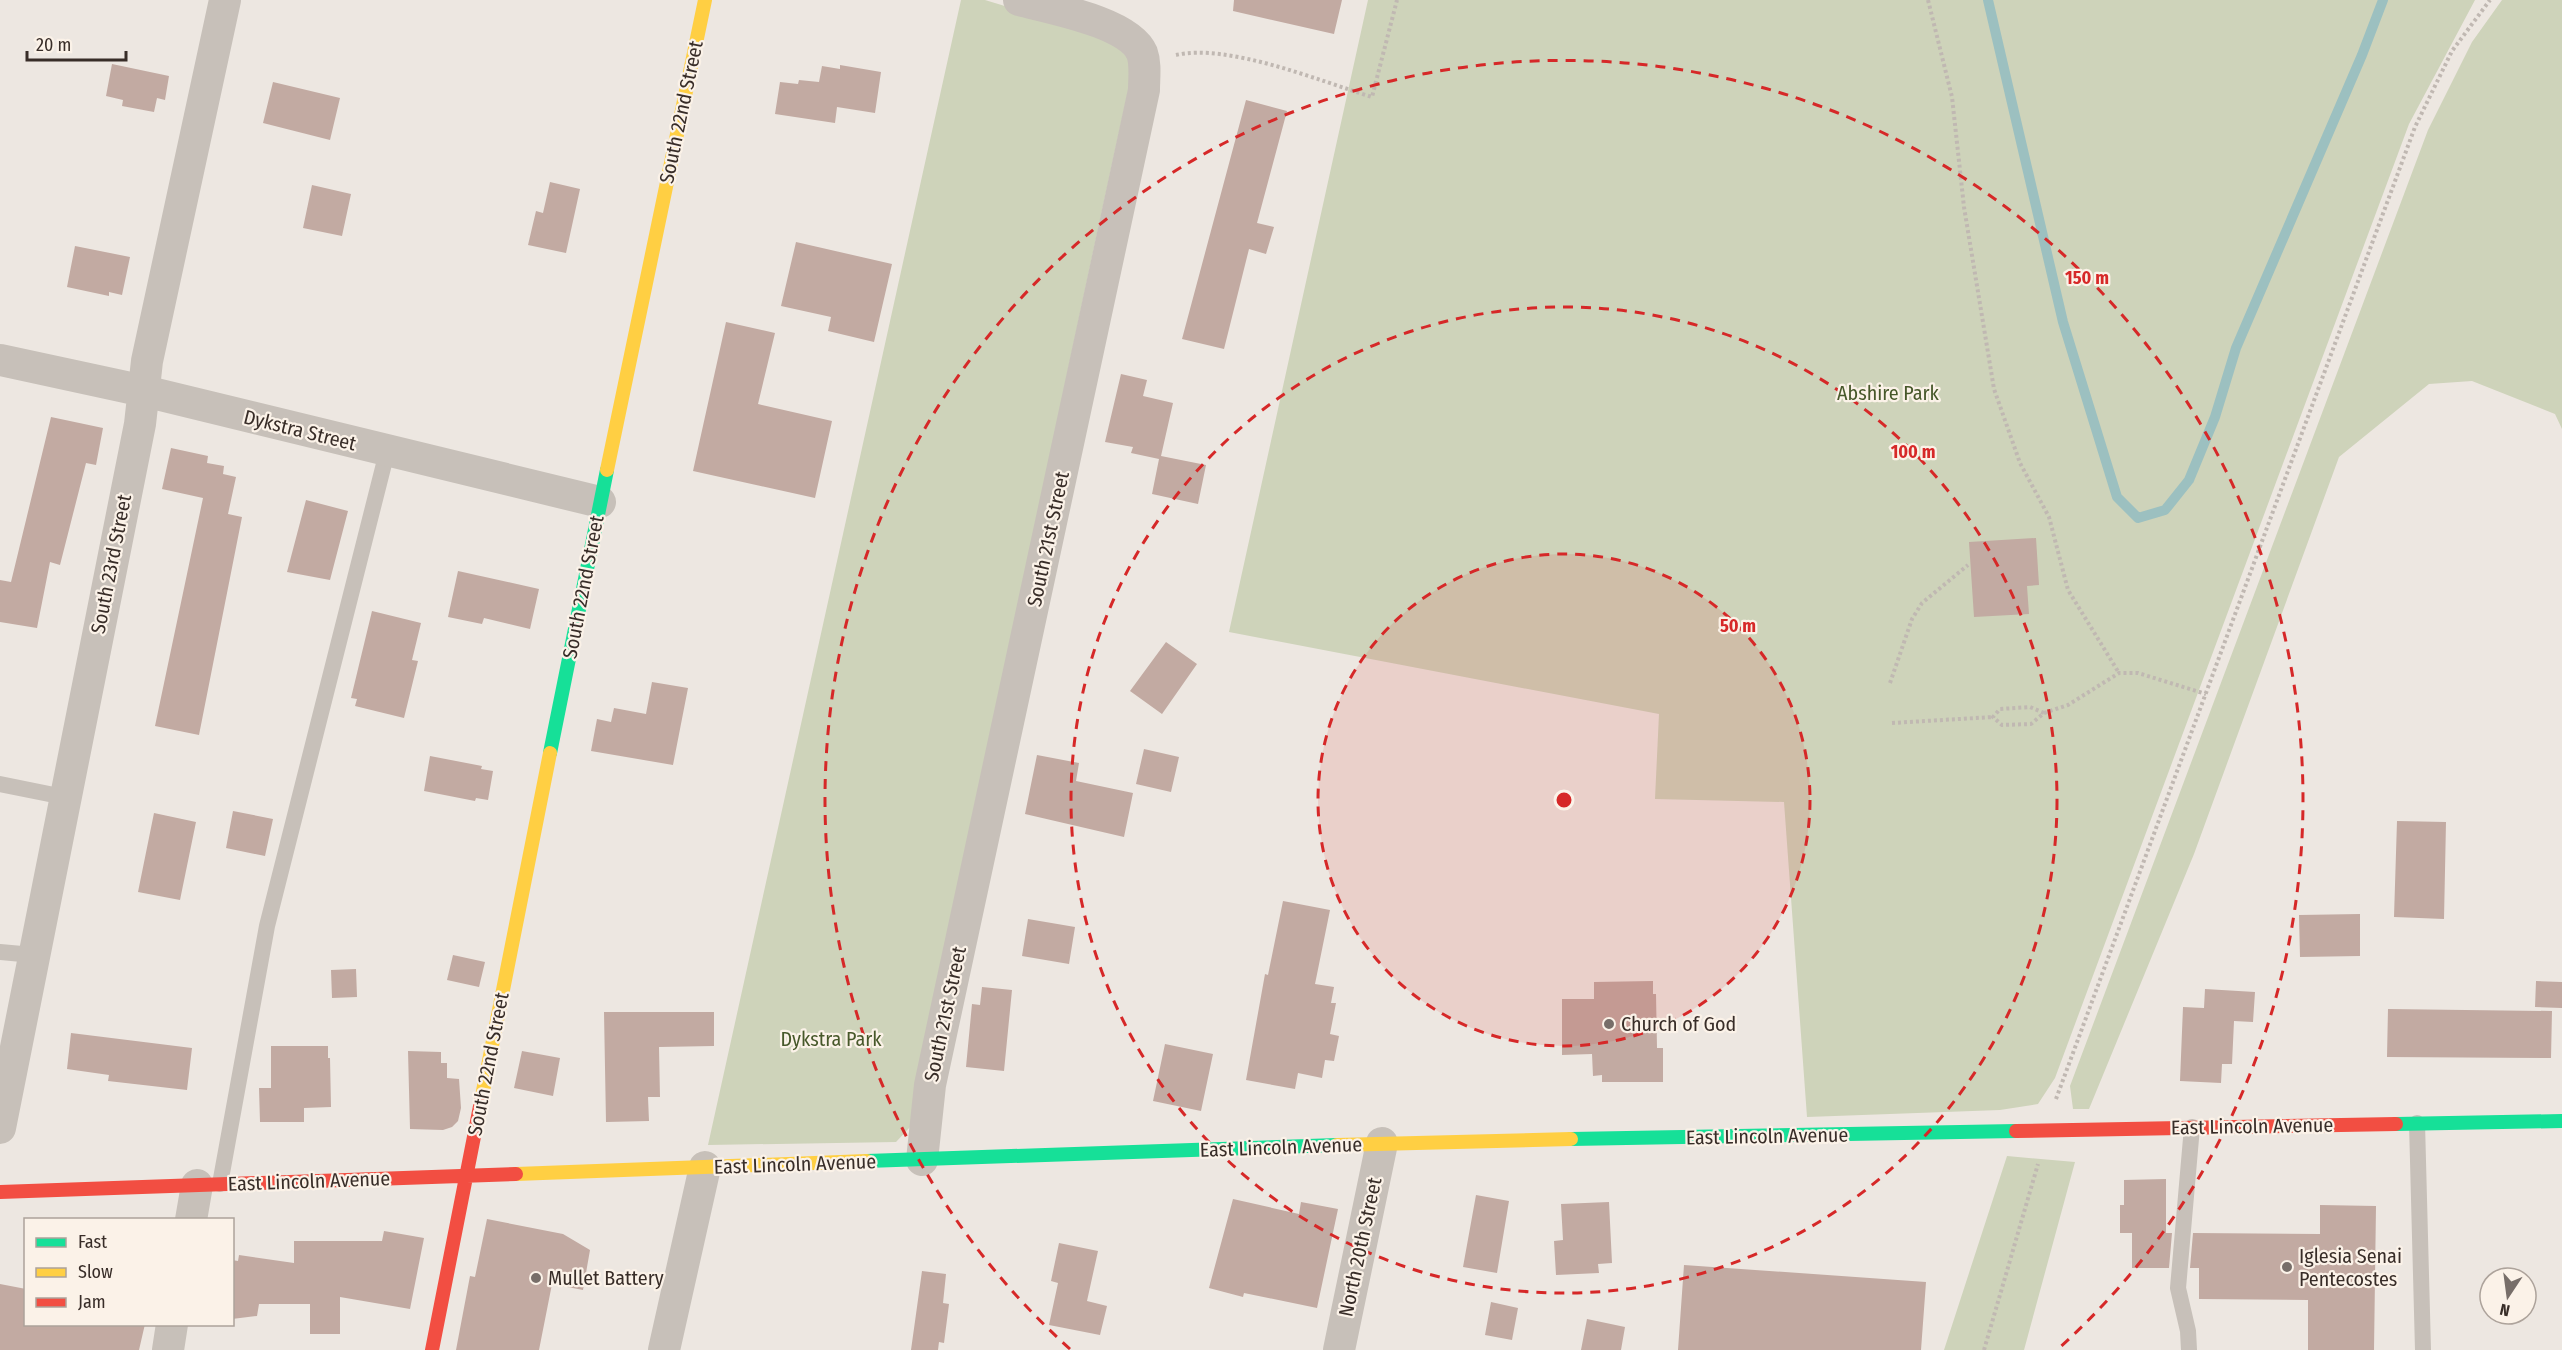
<svg xmlns="http://www.w3.org/2000/svg" width="2562" height="1350" font-family="'Fira Sans Condensed',sans-serif">
	<rect width="100%" height="100%" fill="#ede7e1"/>
	<path fill="#ced3ba" d="M961,0H985L1109,38L1134,64C1056,417 985,772 911,1126L896,1142L708,1145Z
		M1368,0H2475L2409,124L2055,1078L2038,1104L2000,1110L1807,1117L1784,802L1655,799L1659,714L1229,632Z
		M2502,0H2562V429L2555,414L2472,381L2429,384L2339,457L2194,854L2089,1109H2073L2070,1086L2428,130L2472,42Z
		M2007,1156L2075,1162L2024,1350H1944Z"/>
	<g fill="none" stroke-linecap="round" stroke-linejoin="round">
		<path stroke="#9cc0c0" stroke-width="10" d="M1988,0L2063,322L2117,497L2138,518L2165,510L2189,480L2215,417L2236,348L2362,55L2383,0"/>
	</g>
	<path fill="#c2aaa2" d="M1234,0H1342L1334,34L1233,11Z
		M112,64L169,76L165,100L157,98L154,112L122,106L123,100L106,96Z
		M840,65L881,72L875,113L837,107L835,123L775,114L780,82L798,84L799,80L819,82L822,66L840,69Z
		M273,82L340,98L330,140L263,123Z
		M1246,100L1287,111L1257,223L1274,227L1266,254L1249,249L1224,349L1182,339Z
		M550,182L580,189L566,253L528,245L536,211L543,213Z
		M312,185L351,194L342,236L303,228Z
		M796,242L892,264L874,342L828,331L831,317L781,306Z
		M75,246L130,257L122,295L109,292V296L67,287Z
		M726,322L775,333L758,404L832,421L815,498L693,471Z
		M1121,374L1147,380L1143,396L1173,403L1161,456L1206,465L1198,504L1152,494L1159,459L1131,453L1133,447L1105,442Z
		M51,417L103,428L96,465L86,463L60,565L50,562L37,628L0,622V580L11,582Z
		M171,448L208,456L207,463L224,466L223,474L236,477L228,514L242,517L199,735L155,726L203,498L162,489Z
		M306,500L348,511L330,580L287,572Z
		M2036,538L2039,585L2027,586L2029,614L1974,617L1969,542Z
		M458,571L539,589L530,629L484,618L482,624L448,617Z
		M372,611L421,623L412,660L418,661L404,718L355,706L357,699L351,698Z
		M1166,642L1197,664L1162,714L1130,691Z
		M652,682L688,688L673,765L591,751L597,719L611,722L614,708L646,714Z
		M1144,749L1179,757L1171,792L1136,784Z
		M1037,755L1079,763L1076,781L1133,793L1124,837L1025,814Z
		M430,756L482,766L481,769L493,771L488,800L476,798L475,801L424,791Z
		M233,811L273,819L265,856L226,848Z
		M154,813L196,822L180,900L138,892Z
		M2397,821L2446,822L2444,919L2394,917Z
		M1283,901L1330,910L1315,984L1334,987L1331,1003H1336L1330,1034L1339,1036L1334,1061L1325,1060L1322,1078L1298,1073L1295,1089L1246,1080L1265,974L1268,975Z
		M2360,914V956L2300,957L2299,915Z
		M1028,919L1075,927L1069,964L1022,956Z
		M453,955L485,962L479,987L447,980Z
		M356,969L357,997L332,998L331,970Z
		M1653,981V994H1656L1657,1048H1663V1082H1602V1075L1593,1076L1592,1054L1562,1055V999H1594V982Z
		M2536,981L2562,982V1008L2535,1007Z
		M982,987L1012,990L1004,1071L966,1067L972,1004L980,1005Z
		M2205,989L2255,992L2253,1022L2234,1021L2232,1064H2222L2221,1083L2180,1081L2183,1007L2204,1008Z
		M2388,1009L2552,1011L2551,1058L2387,1057Z
		M604,1012H714V1046L659,1047L660,1097H648L649,1121L606,1122Z
		M71,1033L192,1048L187,1090L108,1081L109,1075L67,1069Z
		M1165,1044L1213,1054L1201,1111L1153,1101Z
		M271,1046H328V1058H330L331,1107L304,1108V1122H260L259,1088H271Z
		M408,1051L441,1052V1063H447V1078L459,1079L461,1108L458,1121L452,1127L443,1130L410,1129Z
		M522,1051L560,1058L553,1096L514,1088Z
		M2166,1179V1233H2172L2169,1268H2132V1233H2120V1205H2124V1180Z
		M1476,1195L1509,1201L1497,1273L1463,1267Z
		M1233,1199L1299,1214L1301,1202L1338,1209L1317,1308L1244,1293L1243,1297L1209,1288Z
		M1609,1202L1612,1263L1598,1264L1599,1273L1556,1275L1554,1241L1563,1240L1561,1204Z
		M2320,1205L2376,1206L2374,1350H2308V1300L2199,1299V1268H2190L2193,1233L2320,1234Z
		M487,1219L563,1234L590,1250L583,1290L552,1284L539,1350H456L470,1276L475,1277Z
		M384,1231L424,1238L410,1309L340,1297V1334H310V1304H259L257,1316L232,1319V1260L238,1261L239,1255L294,1263V1241H382Z
		M1059,1243L1098,1251L1087,1301L1107,1306L1100,1335L1049,1325L1058,1283L1051,1281Z
		M1684,1265L1926,1282L1921,1350H1678Z
		M922,1271L946,1274L943,1303L949,1304L944,1343L939,1342L938,1350H911Z
		M0,1284L26,1289V1324H145L139,1350H0Z
		M1491,1302L1518,1308L1512,1340L1485,1335Z
		M1587,1319L1625,1327L1621,1350H1581Z"/>
	<g fill="none" stroke-linecap="round" stroke-linejoin="round">
		<path stroke="#c0b8b2" stroke-width="4" stroke-dasharray="3 3" stroke-linecap="butt" d="M1928,0L1952,97L1964,207L1994,389L2020,463L2049,517L2068,590L2119,673
			M1176,55C1228,43 1320,81 1372,97L1397,0
			M1890,683L1912,619L1922,603L1968,565
			M2044,713L2030,707L2000,709L1993,717L2002,725L2031,724L2044,713L2068,705L2119,673H2138L2206,694
			M1892,723L1993,717
			M2056,1099L2415,127L2452,51L2490,0
			M1984,1350L2038,1164"/>
		<path stroke="#c7c0b9" stroke-width="16" d="M0,784L64,797
			M0,952L33,955
			M2417,1123L2423,1350
			M220,1184L267,926L387,452
			M2189,1350L2188,1331L2178,1288L2192,1127"/>
		<path stroke="#c7c0b9" stroke-width="32" d="M0,360L144,391L600,502
			M0,1128L140,424L147,361L225,0
			M922,1160L930,1085L1144,90C1144,78 1146,64 1142,53C1129,22 1049,8 1019,0
			M191,1220L197,1185
			M168,1350L172,1324
			M664,1350L705,1167
			M1339,1350L1382,1143"/>
		<path stroke="#16e098" stroke-width="14" d="M550,753L607,470
			M2396,1124L2562,1121
			M1571,1139L2016,1131
			M867,1161L1337,1145"/>
		<path stroke="#ffcf43" stroke-width="14" d="M607,470L705,0
			M482,1096L550,753
			M1337,1145L1571,1139
			M516,1174L867,1161"/>
		<path stroke="#f24e42" stroke-width="14" d="M2016,1131L2396,1124
			M0,1192L516,1174
			M432,1350L482,1096"/>
	</g>
	<circle cx="1564" cy="800" r="246" fill="#d62828" fill-opacity=".12"/>
	<g fill="none" stroke="#d62828" stroke-width="3" stroke-dasharray="10 8">
		<circle cx="1564" cy="800" r="246"/>
		<circle cx="1564" cy="800" r="493"/>
		<path d="M1070 1349A739 739 0 1 1 2058 1349"/>
	</g>
	<g fill="#776e69" stroke="#fbf2e8" stroke-width="2">
		<circle cx="1609" cy="1024" r="6"/>
		<circle cx="2287" cy="1267" r="6"/>
		<circle cx="536" cy="1278" r="6"/>
	</g>
	<g text-anchor="middle" stroke-width="4.5" stroke-linejoin="round" paint-order="stroke">
		<g font-size="20" fill="#382d28" stroke="#fbf2e8">
			<text transform="translate(681 112) rotate(-78)" y="7">South 22nd Street</text>
			<text transform="translate(300 430) rotate(14)" y="7">Dykstra Street</text>
			<text transform="translate(1048 539) rotate(-78)" y="7">South 21st Street</text>
			<text transform="translate(111 564) rotate(-79)" y="7">South 23rd Street</text>
			<text transform="translate(583 587) rotate(-79)" y="7">South 22nd Street</text>
			<text transform="translate(945 1014) rotate(-78)" y="7">South 21st Street</text>
			<text transform="translate(488 1064) rotate(-79)" y="7">South 22nd Street</text>
			<text transform="translate(2252 1126) rotate(-1)" y="7">East Lincoln Avenue</text>
			<text transform="translate(1767 1136) rotate(-1)" y="7">East Lincoln Avenue</text>
			<text transform="translate(1281 1147) rotate(-2)" y="7">East Lincoln Avenue</text>
			<text transform="translate(795 1164) rotate(-2)" y="7">East Lincoln Avenue</text>
			<text transform="translate(309 1181) rotate(-2)" y="7">East Lincoln Avenue</text>
			<text transform="translate(1360 1247) rotate(-78)" y="7">North 20th Street</text>
		</g>
		<g font-size="20" fill="#47582a" stroke="#fbf2e8">
			<text x="1888" y="400">Abshire Park</text>
			<text x="831" y="1046">Dykstra Park</text>
		</g>
		<g font-size="20" fill="#382d28" stroke="#fbf2e8" text-anchor="start">
			<text x="1621" y="1031">Church of God</text>
			<text x="2299" y="1263">Iglesia Senai<tspan x="2299" dy="23">Pentecostes</tspan></text>
			<text x="548" y="1285">Mullet Battery</text>
		</g>
	</g>
	<circle cx="1564" cy="800" r="9" fill="#d62828" stroke="#fbf2e8" stroke-width="3"/>
	<g font-size="18" text-anchor="middle" font-weight="bold" fill="#d62828" stroke="#fbf2e8" stroke-width="4.5" stroke-linejoin="round" paint-order="stroke">
		<text x="2087" y="284">150 m</text>
		<text x="1913" y="458">100 m</text>
		<text x="1738" y="632">50 m</text>
	</g>
	<rect x="24" y="1218" width="210" height="108" fill="#fbf2e8" stroke="#ada39b" stroke-width="1.5"/>
	<rect x="36" y="1238" width="30" height="9" fill="#16e098" stroke="#ada39b" stroke-width="1.5"/>
	<text x="78" y="1248" font-size="18" fill="#382d28">Fast</text>
	<rect x="36" y="1268" width="30" height="9" fill="#ffcf43" stroke="#ada39b" stroke-width="1.5"/>
	<text x="78" y="1278" font-size="18" fill="#382d28">Slow</text>
	<rect x="36" y="1298" width="30" height="9" fill="#f24e42" stroke="#ada39b" stroke-width="1.5"/>
	<text x="78" y="1308" font-size="18" fill="#382d28">Jam</text>
	<g transform="translate(2508 1296) rotate(193)"><circle r="28" fill="#fbf2e8" stroke="#ada39b" stroke-width="1.5"/>
	<path d="M0-4.5L10 22L0 15L-10 22Z" fill="#776e69"/>
	<text y="-9" font-size="16" font-weight="bold" text-anchor="middle" fill="#382d28">N</text>
	</g>
	<path d="M27 51v9h99v-9" fill="none" stroke="#382d28" stroke-width="3"/>
	<text x="36" y="51" font-size="18" fill="#382d28" stroke="#fbf2e8" stroke-width="4.5" paint-order="stroke">20 m</text>
</svg>
